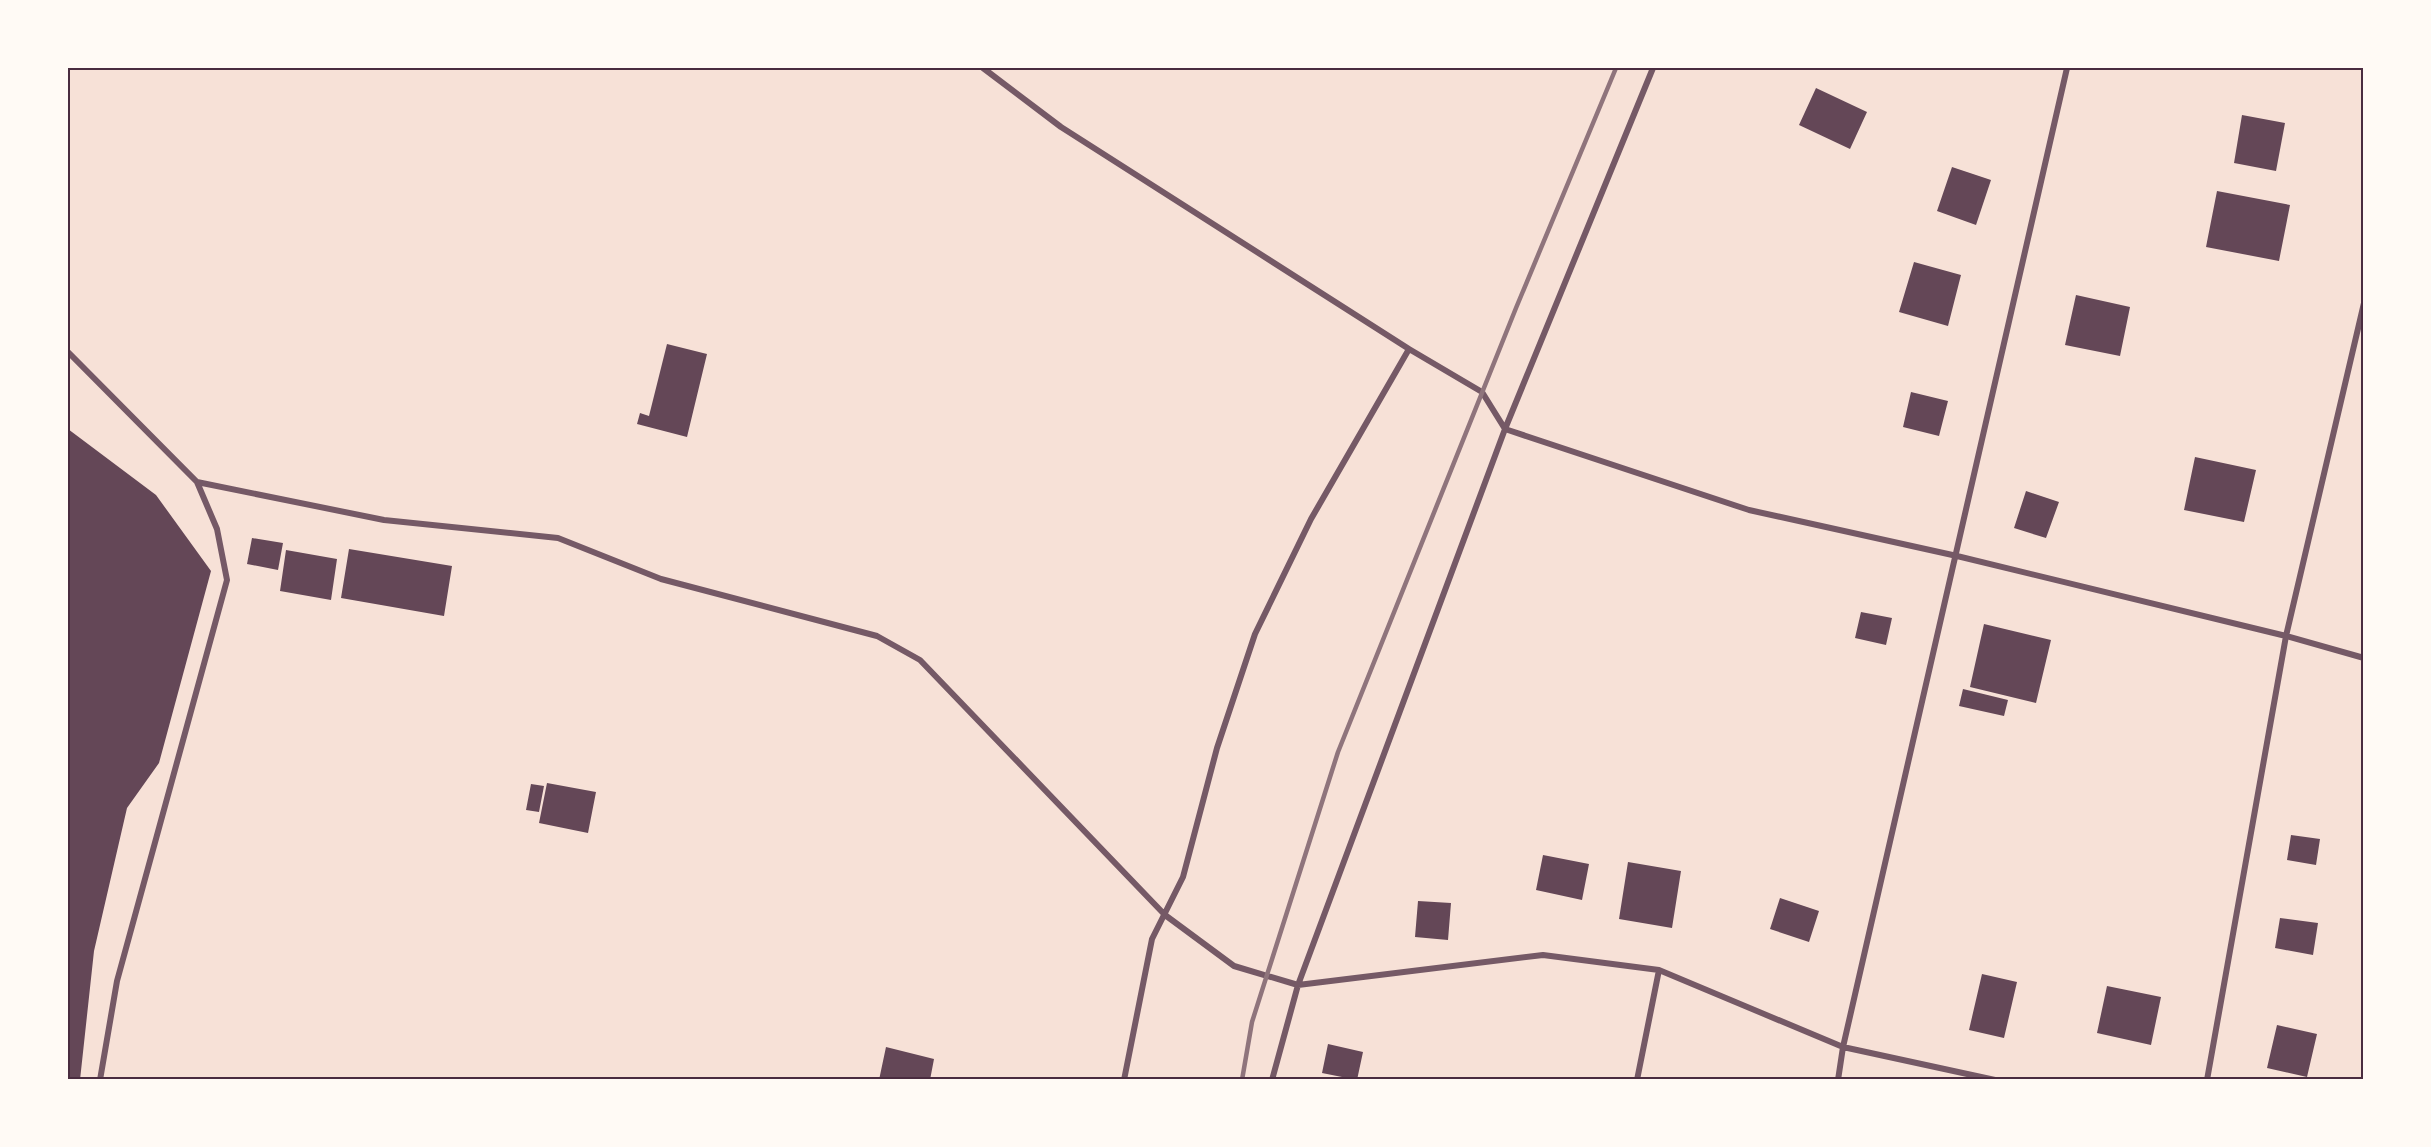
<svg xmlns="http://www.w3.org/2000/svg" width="2431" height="1147" font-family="'Roboto Condensed',sans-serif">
	<rect width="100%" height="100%" fill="#f7e1d7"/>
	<path fill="#644757" d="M1816,88L1867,112L1850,149L1799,125Z
		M2242,115L2285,123L2276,171L2234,163Z
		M1952,167L1991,180L1976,225L1937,211Z
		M2217,191L2290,205L2279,261L2206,247Z
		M1914,262L1961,275L1948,326L1899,312Z
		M2076,295L2130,307L2120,356L2065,345Z
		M667,344L707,354L687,437L637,424L640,413L649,416Z
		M1911,392L1948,401L1939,436L1903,427Z
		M68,429L156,495L211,571L159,763L127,808L94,951L80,1080H68Z
		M2195,457L2256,470L2244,522L2184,510Z
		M2026,491L2059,502L2046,538L2014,528Z
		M252,538L283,543L278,570L247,564Z
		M349,549L452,566L444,616L341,598Z
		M286,550L337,559L331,600L280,591Z
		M1861,612L1892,618L1886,645L1855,638Z
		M1984,624L2051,640L2036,703L1970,687Z
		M1963,689L2008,700L2004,716L1959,706Z
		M547,783L596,792L588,833L539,823Z
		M531,784L544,786L539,812L526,810Z
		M2291,835L2320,839L2316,865L2287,860Z
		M1543,855L1589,864L1582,900L1536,890Z
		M1628,862L1681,871L1672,928L1619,919Z
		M1780,898L1819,911L1809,942L1770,929Z
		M1418,901L1451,903L1448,940L1415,937Z
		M2280,918L2318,923L2313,955L2275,948Z
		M1982,974L2017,982L2004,1038L1969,1030Z
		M2107,986L2161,997L2151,1045L2097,1033Z
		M2277,1025L2317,1034L2307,1077L2267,1068Z
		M1328,1044L1363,1052L1357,1080L1322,1073Z
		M886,1047L934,1059L930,1080H879Z"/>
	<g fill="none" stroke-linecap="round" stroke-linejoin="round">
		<path stroke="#755966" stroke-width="6" d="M983,68L1061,127L1409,349
			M68,352L197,482L217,529L227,580L117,981L100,1080
			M197,482L384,520L558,538L661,579L877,636L920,660L1165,915L1234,966L1298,985L1543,955L1659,970L1843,1047L1995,1080
			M1124,1080L1152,939L1183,877L1217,748L1255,634L1311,519L1409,349L1482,392L1505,429L1749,510L1957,556L2286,636L2364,658
			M1272,1080L1298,985L1505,429L1653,68
			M1637,1080L1659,970
			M1838,1080L1843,1047L2067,68
			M2207,1080L2286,636L2364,303"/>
		<path stroke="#8f747c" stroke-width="4.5" d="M1242,1080L1252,1022L1338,752L1516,308L1616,68"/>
	</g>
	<rect width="2431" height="1147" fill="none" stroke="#fffaf5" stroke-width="138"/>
	<rect x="69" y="69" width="2293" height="1009" fill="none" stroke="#4a2c40" stroke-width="2"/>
</svg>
